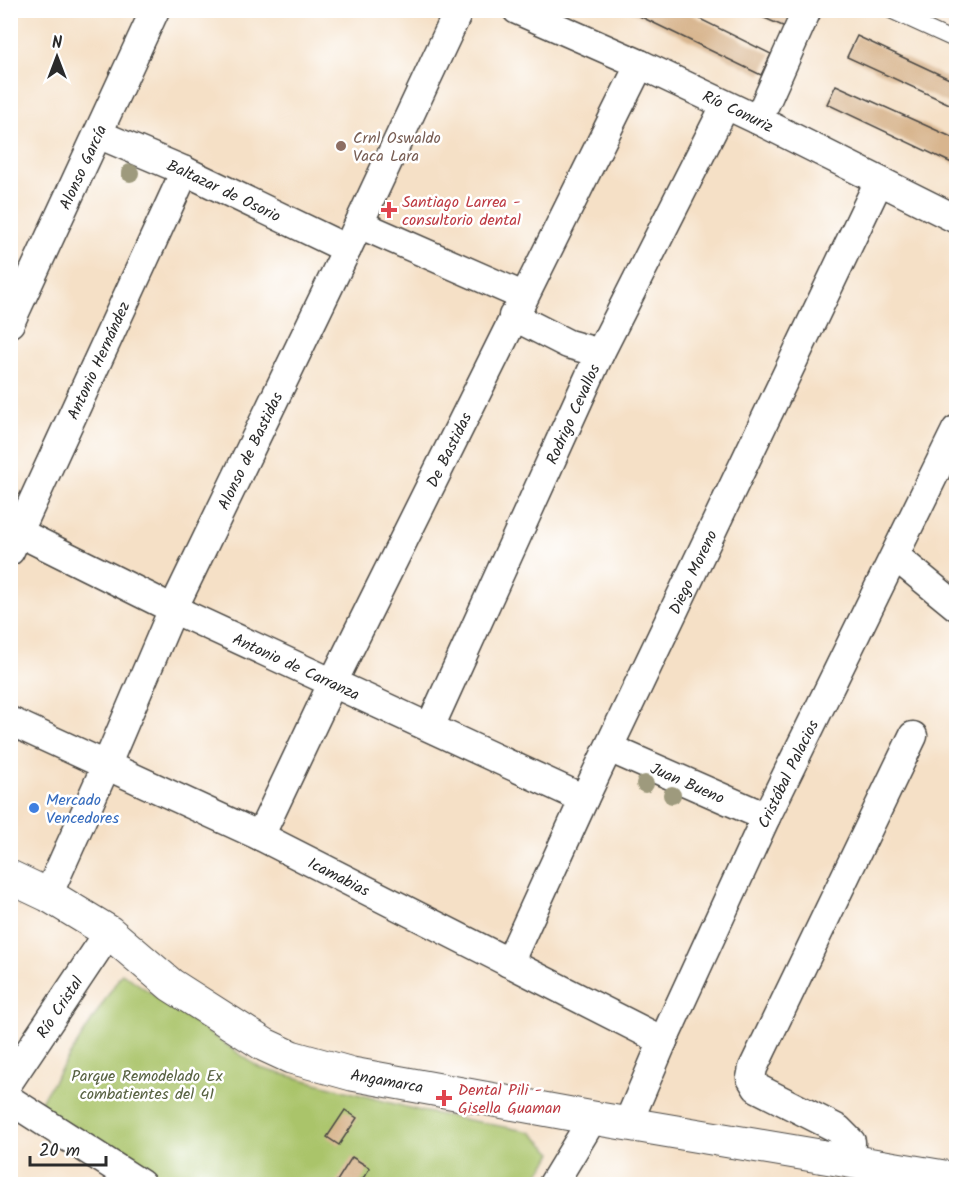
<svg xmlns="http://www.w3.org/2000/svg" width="967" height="1195" font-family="Kalam,sans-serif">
	<rect width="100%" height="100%" fill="#fff"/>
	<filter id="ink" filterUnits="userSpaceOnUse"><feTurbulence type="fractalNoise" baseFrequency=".0167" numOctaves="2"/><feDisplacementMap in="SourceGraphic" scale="12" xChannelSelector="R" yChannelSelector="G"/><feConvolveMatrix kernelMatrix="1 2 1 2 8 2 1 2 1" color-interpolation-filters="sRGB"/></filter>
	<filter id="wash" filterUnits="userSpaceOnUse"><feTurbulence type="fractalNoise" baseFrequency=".008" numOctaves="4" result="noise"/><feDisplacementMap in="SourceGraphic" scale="24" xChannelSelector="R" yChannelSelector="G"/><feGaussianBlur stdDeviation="1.35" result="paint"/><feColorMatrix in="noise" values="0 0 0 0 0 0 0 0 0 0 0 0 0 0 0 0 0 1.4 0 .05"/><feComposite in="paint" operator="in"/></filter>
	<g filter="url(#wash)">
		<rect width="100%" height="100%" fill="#f5e0c6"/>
		<path fill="#aac46b" stroke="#6a784b" stroke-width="1.5" d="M122,973L260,1068L421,1111L531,1132L553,1153L532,1184H163L37,1107Z"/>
		<g id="blocks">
			<path fill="#d8b58e" d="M627,10H682L771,54L761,75Z
				M746,10H793L785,27Z
				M857,36L956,82V107L847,57Z
				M836,85L956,139V165L827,104Z
				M345,1110L357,1118L339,1145L327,1137Z
				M352,1157L370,1168L359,1184H335Z"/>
		</g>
	</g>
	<g filter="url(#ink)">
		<use href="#blocks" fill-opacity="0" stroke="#494642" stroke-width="1.5"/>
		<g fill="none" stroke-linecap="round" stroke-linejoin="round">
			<g stroke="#494642" stroke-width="16">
				<path id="service" d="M888,10L956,41"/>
			</g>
			<g stroke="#494642" stroke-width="31">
				<g id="minor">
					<path id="s1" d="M517,10L640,64L758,120L956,219"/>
					<path d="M758,120L807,10"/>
					<path id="s2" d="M98,134L185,171L347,249"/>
					<path d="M359,224L523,296"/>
					<path d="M513,316L568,344L600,353"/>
					<path id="s3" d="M10,323L155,10"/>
					<path id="s4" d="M10,528L173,609L584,799"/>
					<path id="s5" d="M10,551L185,171"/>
					<path d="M895,556L956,606"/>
					<path id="s6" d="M10,721L260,836L663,1041"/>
					<path id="s7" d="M430,727L600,353L725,106"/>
					<path id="s8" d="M609,748L766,817"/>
					<path id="s9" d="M260,836L333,682L640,64"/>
					<path id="s10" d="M48,895L106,766L173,609L347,249L459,10"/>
					<path id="s11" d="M509,963L584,799L879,181"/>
					<path id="s12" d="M10,1080L109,932"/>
					<path d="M10,1100L141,1184"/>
					<path id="s13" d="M628,1123L663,1041L766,817L956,430"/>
					<path d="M850,1160L851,1142L838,1129L757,1088L751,1078L753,1068L913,736"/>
					<path d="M553,1184L593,1118"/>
				</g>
			</g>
			<g stroke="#494642" stroke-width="35">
				<g id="tertiary">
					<path id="s14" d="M10,877L48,895L109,932L171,985L265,1045L291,1057L352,1074L593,1118L956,1179"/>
				</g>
			</g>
			<use href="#service" stroke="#fff" stroke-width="14"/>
			<use href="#minor" stroke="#fff" stroke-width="28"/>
			<use href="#tertiary" stroke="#fff" stroke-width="33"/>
		</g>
		<g fill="#9e9a7d">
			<circle cx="130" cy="173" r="9"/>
			<circle cx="645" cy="784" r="9"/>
			<circle cx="672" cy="795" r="9"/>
		</g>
	</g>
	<circle fill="#8d6e63" stroke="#fff" stroke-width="2" cx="341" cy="146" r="6"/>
	<g fill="#e0444e" stroke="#fff" stroke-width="2">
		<path d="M386 201h6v6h6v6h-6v6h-6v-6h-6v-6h6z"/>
		<path d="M441 1089h6v6h6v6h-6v6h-6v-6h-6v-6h6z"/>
	</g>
	<circle fill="#3f7fe0" stroke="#fff" stroke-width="2" cx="34" cy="808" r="6"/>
	<g text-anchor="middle" stroke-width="5" stroke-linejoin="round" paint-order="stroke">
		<g font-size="16" fill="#2b2b2b" stroke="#fff">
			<text dy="6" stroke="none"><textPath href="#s1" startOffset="243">Río Conuriz</textPath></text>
			<text dy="6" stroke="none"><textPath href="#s3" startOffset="172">Alonso García</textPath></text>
			<text dy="6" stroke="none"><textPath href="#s2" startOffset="138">Baltazar de Osorio</textPath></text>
			<text dy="6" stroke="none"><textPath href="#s5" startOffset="210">Antonio Hernández</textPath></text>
			<text dy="6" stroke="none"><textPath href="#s7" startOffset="344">Rodrigo Cevallos</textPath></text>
			<text dy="6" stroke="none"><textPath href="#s9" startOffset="430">De Bastidas</textPath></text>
			<text dy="6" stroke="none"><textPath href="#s10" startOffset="488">Alonso de Bastidas</textPath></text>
			<text dy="6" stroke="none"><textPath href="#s11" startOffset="432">Diego Moreno</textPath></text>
			<text dy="6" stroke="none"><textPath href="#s4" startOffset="318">Antonio de Carranza</textPath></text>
			<text dy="6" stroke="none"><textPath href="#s13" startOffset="384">Cristóbal Palacios</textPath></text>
			<text dy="6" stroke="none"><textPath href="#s8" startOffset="86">Juan Bueno</textPath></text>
			<text dy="6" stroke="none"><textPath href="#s6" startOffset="364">Icamabias</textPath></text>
			<text dy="6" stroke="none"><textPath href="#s12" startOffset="88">Río Cristal</textPath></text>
			<text dy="6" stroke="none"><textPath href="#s14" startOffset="434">Angamarca</textPath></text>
		</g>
		<g font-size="16" fill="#785e54" stroke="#fff" text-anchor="start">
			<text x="353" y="143">Crnl Oswaldo<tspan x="353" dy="18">Vaca Lara</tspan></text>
		</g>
		<g font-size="16" fill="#be3a42" stroke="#fff" text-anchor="start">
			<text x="402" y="207">Santiago Larrea -<tspan x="402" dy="18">consultorio dental</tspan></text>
			<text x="458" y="1095">Dental Pili -<tspan x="458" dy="18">Gisella Guaman</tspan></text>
		</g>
		<g font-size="16" fill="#366cbe" stroke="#fff" text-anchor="start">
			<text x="46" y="805">Mercado<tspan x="46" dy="18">Vencedores</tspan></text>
		</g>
		<g font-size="16" fill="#576141" stroke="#fff">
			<text x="147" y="1081">Parque Remodelado Ex<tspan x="147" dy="18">combatientes del 41</tspan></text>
		</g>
	</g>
	<rect width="967" height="1195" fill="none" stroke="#fff" stroke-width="36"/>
	<g transform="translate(57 57)" stroke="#ffffff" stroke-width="4.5" paint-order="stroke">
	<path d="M0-4.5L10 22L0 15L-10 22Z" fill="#2b2b2b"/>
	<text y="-9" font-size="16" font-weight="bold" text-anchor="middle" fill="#2b2b2b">N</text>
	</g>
	<path d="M30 1156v9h76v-9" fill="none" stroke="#2b2b2b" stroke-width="3"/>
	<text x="39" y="1156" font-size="18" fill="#2b2b2b" stroke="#ffffff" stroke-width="4.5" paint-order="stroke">20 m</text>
</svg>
